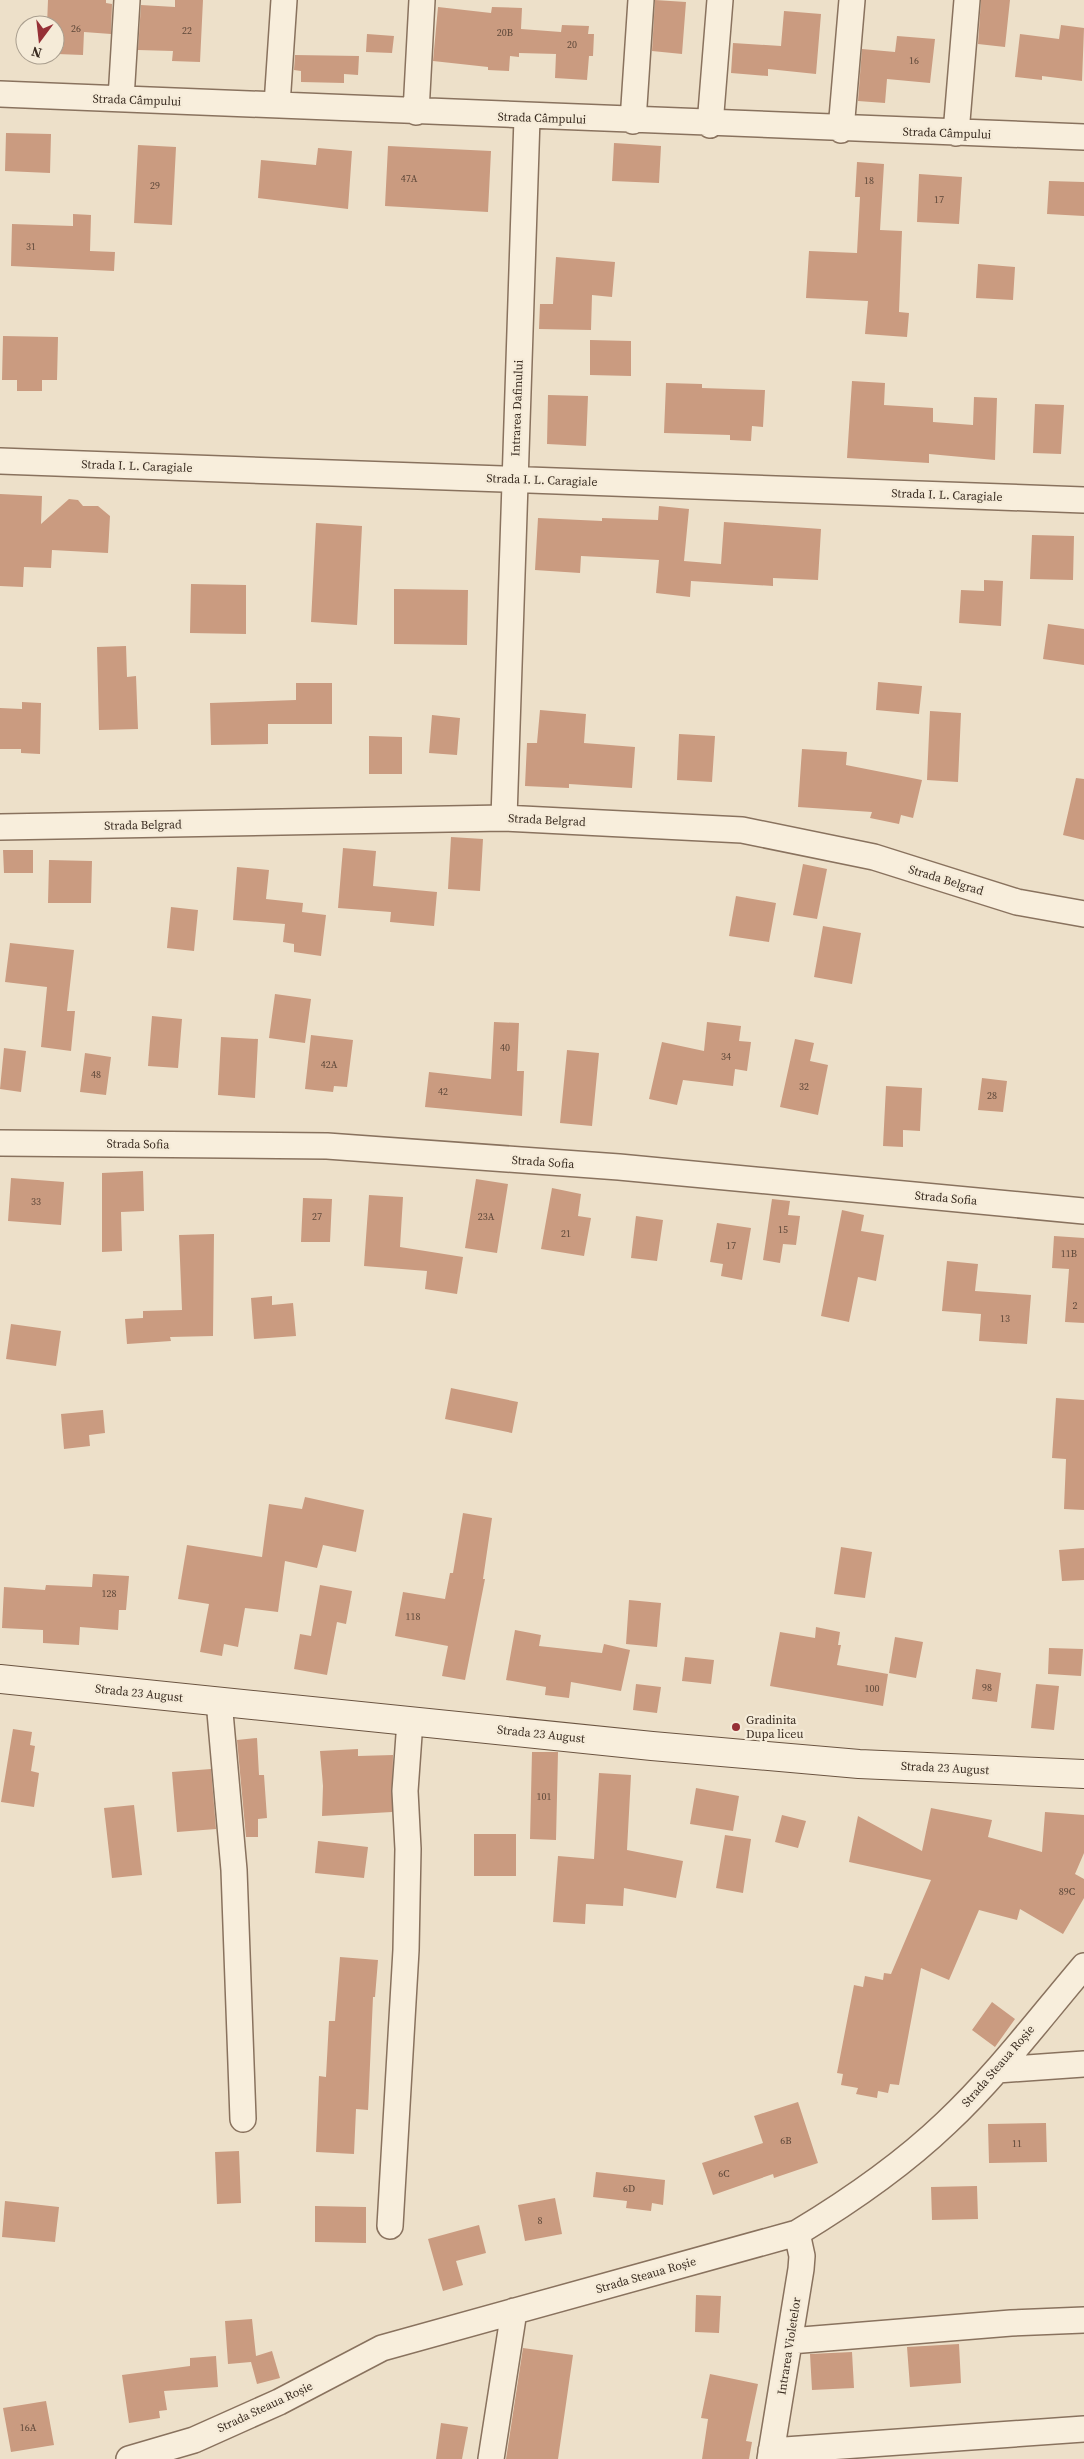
<svg xmlns="http://www.w3.org/2000/svg" width="1084" height="2459" font-family="'Source Serif 4',serif">
	<rect width="100%" height="100%" fill="#ede0c9"/>
	<path fill="#ca9b80" d="M48,0H106V3L112,4L111,34L84,32L83,55L57,54L58,31H55V25H47Z
		M175,0H203L200,62L172,61L173,51L138,50L141,5L175,7Z
		M655,0L686,2L682,54L652,51Z
		M981,0H1010L1005,47L978,44Z
		M438,7L491,13L492,7L522,8L521,29L561,32L562,25L589,26L588,34H594L593,56H589L587,80L555,78L556,54L519,53V57L510,56L509,71L488,70V67L433,61Z
		M784,11L821,14L816,74L768,69V76L731,73L733,43L781,46Z
		M1061,25L1084,28L1082,81L1042,76V80L1015,77L1020,34L1059,39Z
		M367,34L394,36L392,53L366,52Z
		M897,36L935,39L930,83L887,79L885,103L858,101L862,49L895,52Z
		M295,55L359,56L358,75L344,74V83L301,82V71L294,70Z
		M6,133L51,134L50,173L5,171Z
		M614,143L661,146L659,183L612,181Z
		M138,145L176,147L172,225L134,223Z
		M388,146L491,151L488,212L385,206Z
		M318,148L352,151L348,209L258,198L261,160L316,165Z
		M857,162L884,164L880,230L902,231L899,312L909,313L907,337L865,334L868,301L806,298L809,251L857,253L860,197H855Z
		M919,174L962,177L959,224L917,222Z
		M1049,181L1084,182V216L1047,214Z
		M73,214L91,215L90,251L115,252L114,271L11,266L12,224L73,226Z
		M556,257L615,262L612,297L592,295L591,330L539,329L540,304H553Z
		M978,264L1015,267L1013,300L976,298Z
		M3,336L58,337L57,380H42V391H17V380H2Z
		M590,340L631,341V376L590,375Z
		M852,381L885,383L884,405L933,408V422L973,425L974,397L997,398L995,460L929,454V463L847,458Z
		M666,383L702,384V388L765,390L763,427L752,426L751,441L730,440V435L664,433Z
		M548,395L588,396L586,446L547,444Z
		M1035,404L1064,405L1061,454L1033,453Z
		M0,494L42,496L41,524L69,499L78,500L83,506H98L110,516L108,553L52,550L51,568L24,567L23,587L0,586Z
		M659,506L689,509L684,561L721,564L724,522L821,529L818,580L773,578V586L691,581L690,597L656,593L659,560L581,556L580,573L535,570L538,518L602,521V518L658,520Z
		M316,523L362,526L357,625L311,622Z
		M1032,535L1074,536L1073,580L1030,579Z
		M984,580L1003,581L1001,626L959,623L961,590L984,591Z
		M191,584L246,585V634L190,633Z
		M394,589L468,590L467,645L394,644Z
		M1048,624L1084,629V665L1043,659Z
		M126,646L127,677L136,676L138,729L99,730L97,647Z
		M878,682L922,686L919,714L876,710Z
		M296,683H332V724H268V744L211,745L210,703L296,700Z
		M22,702L41,703L40,754L21,753V749H0V708L22,709Z
		M540,710L586,714L584,743L635,747L632,788L569,784V788L525,786L527,743H537Z
		M930,711L961,713L958,782L927,780Z
		M432,715L460,718L457,755L429,753Z
		M679,734L715,736L712,782L677,780Z
		M369,736L402,737V774H369Z
		M802,749L847,752L846,765L922,780L913,818L901,815L899,824L870,818L872,812L798,807Z
		M1076,778L1084,779V840L1063,835Z
		M451,837L483,839L480,891L448,889Z
		M343,848L376,851L373,886L437,892L434,926L390,922L391,912L338,908Z
		M3,850H33V873H4Z
		M49,860L92,861L91,903H48Z
		M803,864L827,869L817,919L793,915Z
		M237,867L269,870L266,899L303,903L302,912L326,915L321,956L294,952V944L283,942L285,924L233,920Z
		M736,896L776,903L769,942L729,936Z
		M171,907L198,910L194,951L167,948Z
		M823,926L861,933L852,984L814,977Z
		M10,943L74,950L67,1011H75L71,1051L41,1047L47,987L5,982Z
		M275,994L311,999L305,1043L269,1038Z
		M152,1016L182,1019L178,1068L148,1066Z
		M494,1022L519,1023L517,1071H524L522,1116L425,1107L429,1072L491,1079Z
		M707,1022L741,1026L739,1041L751,1042L747,1071L735,1069L733,1086L683,1080L677,1105L649,1099L662,1042L704,1051Z
		M311,1035L353,1040L347,1087L334,1086L333,1092L305,1089Z
		M221,1037L258,1039L255,1098L218,1095Z
		M795,1039L814,1043L810,1061L828,1065L818,1115L780,1107Z
		M4,1048L26,1051L21,1092L0,1089Z
		M567,1050L599,1053L592,1126L560,1123Z
		M85,1053L111,1057L106,1095L80,1092Z
		M982,1078L1007,1081L1003,1112L978,1110Z
		M886,1086L922,1088L920,1131L903,1130V1147L883,1146Z
		M143,1171L144,1211L121,1212L122,1251L102,1252V1173Z
		M11,1178L64,1182L61,1225L8,1221Z
		M476,1179L508,1184L497,1253L465,1248Z
		M552,1188L581,1194L578,1216L591,1218L584,1256L541,1249Z
		M369,1195L403,1197L400,1247L463,1257L457,1294L425,1289L427,1271L364,1266Z
		M303,1198L332,1199L330,1242H301Z
		M772,1199L790,1201L788,1215L800,1216L796,1245L783,1244L780,1263L763,1260Z
		M842,1210L864,1215L861,1231L884,1235L876,1281L858,1277L849,1322L821,1316Z
		M636,1216L663,1220L657,1261L631,1258Z
		M717,1223L751,1228L742,1280L721,1276L723,1264L710,1262Z
		M214,1234L213,1336L170,1337L171,1341L127,1344L125,1319L143,1318V1311L182,1310L179,1235Z
		M1054,1236L1084,1238V1323L1065,1322L1069,1269L1052,1268Z
		M947,1261L978,1264L975,1291L1031,1295L1027,1344L979,1341L981,1314L942,1311Z
		M272,1296V1305L293,1303L296,1336L254,1339L251,1298Z
		M11,1324L61,1331L56,1366L6,1359Z
		M451,1388L518,1402L512,1433L445,1419Z
		M1056,1398L1084,1400V1510L1064,1509L1066,1459L1052,1458Z
		M103,1410L105,1433L89,1435L90,1446L64,1449L61,1414Z
		M305,1497L364,1510L356,1552L323,1545L317,1568L285,1561L278,1612L245,1608L238,1647L224,1644L222,1656L200,1652L209,1604L178,1599L187,1545L262,1557L269,1504L302,1509Z
		M463,1513L492,1518L483,1579H485L465,1680L442,1676L448,1646L395,1636L403,1592L445,1599L450,1573H453Z
		M841,1547L872,1552L865,1598L834,1594Z
		M1084,1548V1580L1062,1581L1059,1550Z
		M93,1574L129,1576L126,1610H119L118,1630L80,1627L79,1645L43,1643V1630L2,1628L4,1587L45,1590L46,1585L92,1587Z
		M320,1585L352,1591L346,1624L337,1622L327,1675L294,1669L300,1634L311,1636Z
		M629,1600L661,1603L657,1647L626,1644Z
		M816,1627L840,1632L838,1645H841L837,1665L888,1674L883,1706L770,1686L780,1632L815,1638Z
		M515,1630L541,1635L539,1646L602,1653L604,1644L630,1650L621,1691L571,1682L569,1698L545,1695L546,1687L506,1680Z
		M895,1637L923,1642L916,1678L889,1673Z
		M1049,1648L1083,1649L1081,1676L1048,1674Z
		M685,1657L714,1660L711,1684L682,1681Z
		M976,1669L1001,1673L997,1702L972,1699Z
		M636,1684L661,1687L657,1713L633,1710Z
		M1036,1684L1059,1686L1054,1730L1031,1728Z
		M13,1729L32,1732L30,1745L35,1746L31,1771L39,1773L34,1807L1,1802Z
		M257,1738L259,1775H264L267,1818L258,1819V1837H246L237,1740Z
		M358,1749V1756L393,1755L392,1812L322,1816L323,1786L320,1751Z
		M532,1752H558L556,1840L530,1839Z
		M211,1769L216,1829L177,1832L172,1772Z
		M599,1773L631,1775L627,1850L683,1861L676,1898L624,1888L623,1906L586,1904L585,1924L553,1922L558,1856L594,1859Z
		M696,1788L739,1796L733,1831L690,1824Z
		M134,1805L142,1875L112,1878L104,1808Z
		M931,1808L992,1820L988,1837L1042,1852L1045,1812L1084,1815V1853L1075,1874L1084,1879V1898L1063,1934L1020,1909L1017,1920L979,1910L949,1980L921,1968L899,2085L890,2084L888,2093L878,2091L877,2098L856,2094L858,2088L841,2085L843,2074L837,2073L854,1985L863,1987L865,1976L883,1980L884,1973L891,1974L931,1880L849,1862L858,1816L922,1851Z
		M782,1815L806,1821L798,1848L775,1842Z
		M474,1834H516V1876H474Z
		M725,1835L751,1839L743,1893L716,1888Z
		M318,1841L368,1847L364,1878L315,1873Z
		M340,1957L378,1960L375,1997H373L368,2110L356,2109L354,2154L316,2152L319,2076L326,2077L329,2021H335Z
		M992,2002L1015,2019L995,2047L972,2030Z
		M798,2102L818,2163L774,2178L773,2174L713,2195L702,2163L763,2143L754,2116Z
		M1046,2123L1047,2162L989,2163L988,2124Z
		M239,2151L241,2203L217,2204L215,2152Z
		M596,2172L665,2180L663,2205L652,2203L651,2211L626,2208L627,2201L593,2197Z
		M977,2186L978,2219L932,2220L931,2187Z
		M555,2198L562,2234L525,2241L518,2205Z
		M5,2201L59,2207L55,2242L2,2237Z
		M315,2206L366,2207V2243L315,2242Z
		M479,2225L486,2253L456,2261L463,2285L443,2291L428,2239Z
		M696,2295L721,2296L719,2333L695,2332Z
		M252,2319L256,2356L272,2351L280,2378L257,2384L251,2362L228,2364L225,2321Z
		M959,2344L961,2383L910,2387L907,2347Z
		M523,2348L573,2355L558,2459H506Z
		M852,2352L854,2388L812,2390L810,2354Z
		M216,2356L218,2387L164,2391L167,2410L159,2411L160,2418L129,2423L122,2375L190,2366V2358Z
		M710,2374L758,2384L746,2441L752,2442L749,2459H702L708,2419L701,2418Z
		M46,2401L54,2445L11,2452L3,2408Z
		M441,2423L468,2427L462,2459H436Z"/>
	<g fill="none" stroke-linecap="round" stroke-linejoin="round">
		<g stroke="#89725e" stroke-width="28">
			<path id="minor" d="M0,94C361,108 722,126 1084,137
				M121,99L127,0
				M277,105L284,0
				M416,112L422,0
				M633,121L641,0
				M710,125L720,0
				M841,130L852,0
				M956,133L967,0
				M0,461L1084,500
				M504,818L527,118
				M0,827L504,818L742,830L874,857L1017,902L1084,914
				M0,1143L327,1146L619,1167L1084,1211
				M219,1701L234,1870L243,2119
				M997,2070L1084,2064
				M390,2226L406,1950L408,1849L405,1791L410,1721
				M790,2341L1011,2323L1084,2320
				M771,2451L1084,2429
				M129,2459L194,2440L279,2402L382,2348L797,2233C850,2201 901,2166 946,2123C997,2075 1039,2019 1084,1966
				M491,2459L514,2311
				M770,2459L801,2269L802,2256L797,2233"/>
		</g>
		<g stroke="#6b5441" stroke-width="30">
			<path id="secondary" d="M0,1679L652,1746L859,1764L1084,1774"/>
		</g>
		<use href="#minor" stroke="#f8eedc" stroke-width="25"/>
		<use href="#secondary" stroke="#f8eedc" stroke-width="28"/>
	</g>
	<circle fill="#963036" stroke="#f5ebd8" stroke-width="2" cx="736" cy="1727" r="5"/>
	<g text-anchor="middle" stroke-width="4.5" stroke-linejoin="round" paint-order="stroke">
		<g font-size="10" fill="#5e4839">
			<text x="76" y="32">26</text>
			<text x="187" y="34">22</text>
			<text x="505" y="36">20B</text>
			<text x="572" y="48">20</text>
			<text x="914" y="64">16</text>
			<text x="409" y="182">47A</text>
			<text x="869" y="184">18</text>
			<text x="155" y="189">29</text>
			<text x="939" y="203">17</text>
			<text x="31" y="250">31</text>
			<text x="505" y="1051">40</text>
			<text x="726" y="1060">34</text>
			<text x="329" y="1068">42A</text>
			<text x="96" y="1078">48</text>
			<text x="804" y="1090">32</text>
			<text x="443" y="1095">42</text>
			<text x="992" y="1099">28</text>
			<text x="36" y="1205">33</text>
			<text x="317" y="1220">27</text>
			<text x="486" y="1220">23A</text>
			<text x="783" y="1233">15</text>
			<text x="566" y="1237">21</text>
			<text x="731" y="1249">17</text>
			<text x="1069" y="1257">11B</text>
			<text x="1075" y="1309">2</text>
			<text x="1005" y="1322">13</text>
			<text x="109" y="1597">128</text>
			<text x="413" y="1620">118</text>
			<text x="987" y="1691">98</text>
			<text x="872" y="1692">100</text>
			<text x="544" y="1800">101</text>
			<text x="1067" y="1895">89C</text>
			<text x="786" y="2144">6B</text>
			<text x="1017" y="2147">11</text>
			<text x="724" y="2177">6C</text>
			<text x="629" y="2192">6D</text>
			<text x="540" y="2224">8</text>
			<text x="28" y="2431">16A</text>
		</g>
		<g font-size="12" fill="#3a2c21" stroke="#f5ebd8">
			<text transform="translate(137 100) rotate(2)" y="4">Strada Câmpului</text>
			<text transform="translate(542 118) rotate(2)" y="4">Strada Câmpului</text>
			<text transform="translate(947 133) rotate(2)" y="4">Strada Câmpului</text>
			<text transform="translate(517 408) rotate(-88)" y="4">Intrarea Dafinului</text>
			<text transform="translate(137 466) rotate(2)" y="4">Strada I. L. Caragiale</text>
			<text transform="translate(542 480) rotate(2)" y="4">Strada I. L. Caragiale</text>
			<text transform="translate(947 495) rotate(2)" y="4">Strada I. L. Caragiale</text>
			<text transform="translate(547 820) rotate(3)" y="4">Strada Belgrad</text>
			<text transform="translate(143 825) rotate(-1)" y="4">Strada Belgrad</text>
			<text transform="translate(946 880) rotate(17)" y="4">Strada Belgrad</text>
			<text transform="translate(138 1144) rotate(1)" y="4">Strada Sofia</text>
			<text transform="translate(543 1162) rotate(4)" y="4">Strada Sofia</text>
			<text transform="translate(946 1198) rotate(5)" y="4">Strada Sofia</text>
			<text transform="translate(139 1693) rotate(6)" y="4">Strada 23 August</text>
			<text transform="translate(541 1734) rotate(6)" y="4">Strada 23 August</text>
			<text transform="translate(945 1768) rotate(3)" y="4">Strada 23 August</text>
			<text transform="translate(998 2066) rotate(-49)" y="4">Strada Steaua Roșie</text>
			<text transform="translate(646 2275) rotate(-16)" y="4">Strada Steaua Roșie</text>
			<text transform="translate(789 2346) rotate(-81)" y="4">Intrarea Violetelor</text>
			<text transform="translate(265 2407) rotate(-25)" y="4">Strada Steaua Roșie</text>
		</g>
		<g font-size="12" fill="#3a2c21" stroke="#f5ebd8" text-anchor="start">
			<text x="746" y="1724">Gradinita<tspan x="746" dy="14">Dupa liceu</tspan></text>
		</g>
	</g>
	<g transform="translate(40 40) rotate(195)"><circle r="24" fill="#f5ebd8" stroke="#aa9f8f"/>
	<path d="M0-4L9 19L0 12L-9 19Z" fill="#963036"/>
	<text y="-8" font-size="14" font-weight="bold" text-anchor="middle" fill="#3a2c21">N</text>
	</g>
</svg>
